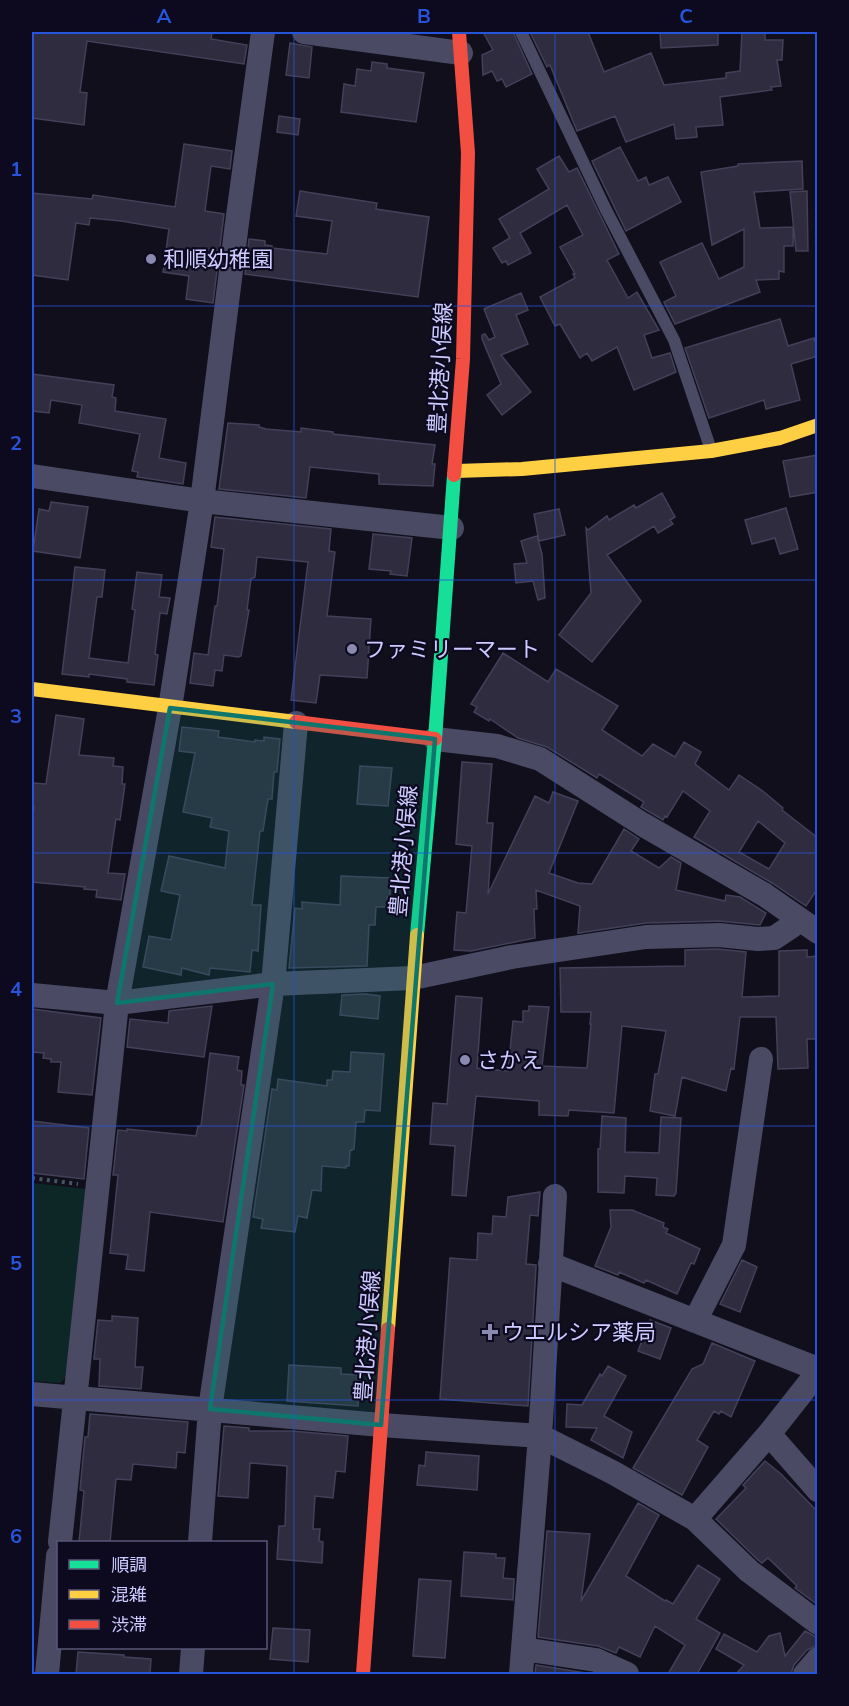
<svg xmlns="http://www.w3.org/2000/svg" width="849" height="1706" font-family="Mulish,'Noto Sans JP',sans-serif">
	<rect width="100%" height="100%" fill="#100f1b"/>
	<path fill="#0d2726" d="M32,1183L87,1189L67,1377L60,1383L32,1381Z"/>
	<path fill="#2e2c3e" stroke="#43405a" stroke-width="1.5" fill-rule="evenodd" d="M32,32H212L211,39L247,45L244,64L87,41L80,92L87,93L84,125L32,118Z
		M483,32H513L532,74L506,87L502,79L497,81L492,71L483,75L482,55L493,50Z
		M530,32H588L604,72L651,53L664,85L726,78V73L740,71L742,32H765V40H783L782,60H777L781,86L771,87L772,90L720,97L723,125L696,127L697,137L676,139L674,124L626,142L615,116L577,131L550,65L547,67Z
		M660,32H718V45L661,48Z
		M290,43L312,47L309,78L286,75Z
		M372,62L387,64V68L424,73L416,122L341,112L344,84L355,86L357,69L371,71Z
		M279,116L300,119L298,135L277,132Z
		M184,144L232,151L230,169L211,166L205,211L224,214L213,303L186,299L189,276L163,272L169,229L121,221L90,218L89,225L76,223L68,280L32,275V193L92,199L93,195L175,207Z
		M620,147L638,181L646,177L649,185L668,177L681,202L626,231L592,161Z
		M559,156L569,172L577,168L619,254L607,260L628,298L637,292L659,330L644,335L652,358L670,353L676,372L634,390L617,347L592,361L587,353L580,358L560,324L555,326L540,297L575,278L573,274H575L560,247L583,235L567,205L520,233L531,253L508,265L506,261L502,263L493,248L510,238L499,219L549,189L537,169Z
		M802,161L803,189L754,192L760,228L793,227V246H784V272L779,271V279L756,280L760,292L675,324L664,302L676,296L660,262L702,243L719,279L744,267V229L712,245L701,172L738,166V164Z
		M300,191L377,203L376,209L429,217L418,297L245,274L249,239L265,241V245L272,246V248L327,254L332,221L296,216Z
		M807,191L808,251H796L790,192Z
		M521,293L528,310L516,315L528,344L501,355L531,392L502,415L487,395L501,384L482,339V335L485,334L489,340L495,337L484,309Z
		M780,319L788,346L814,338L818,350V356L791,364L800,400L766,409L764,400L709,418L685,348Z
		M32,374L114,385L112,397L116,398L115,411L166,419L159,458L186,463L183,484L137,477L138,472L132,471L140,434L79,423L82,405L51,400L49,413L32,411Z
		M228,423L259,425V427L266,429L301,432V428L333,432V434L435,445L432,464H435L433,486L379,484V474L310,467L306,498L219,489Z
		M818,455V492L790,497L783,461Z
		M662,493L675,517L670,520L673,524L658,533L654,526L607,555L641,601L592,662L559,635L591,593L586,528L588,530L607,516L609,520L634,505L636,508Z
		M51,502L88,507L80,558L33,551L39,509L49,511Z
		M786,508L798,549L780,554L775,538L752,544L745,520Z
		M559,509L565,535L539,541L534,514Z
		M215,517L331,529L329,551L335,552L327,616L371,619L367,678L320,675L316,703L291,700L308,562L257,557L255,577L251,579L247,610H249L241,656L238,657L224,655L222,671L215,670L213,686L190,683L194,653L208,655L215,606H217L224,549L211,547Z
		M373,534L412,538L407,576L390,574L391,571L369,569Z
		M537,536L542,554L545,598L538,600L533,581L516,583L514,564L527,563L521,541Z
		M75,567L105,570L102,597H97L89,658L128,663L135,610L132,609L137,572L162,575L159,597L170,598L167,614L160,613L155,654L158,655L154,685L127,682V679L89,674V677L62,674Z
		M503,653L548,682L556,669L618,706L602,730L642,756L653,744L675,757L684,742L701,752L695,764L729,790L739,775L764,792L783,808L782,810L818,838V888L806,906L772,883L694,837L710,811L683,791L667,817L665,816L663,820L641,807L644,802L599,774L597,778L547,747L518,738L490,719L489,721L474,712L477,707L471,704ZM758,821L785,843L769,869L739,852Z
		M56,715L84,719L79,755L114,758L113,766L123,767L122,784H125L120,820L116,819L108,873L125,874L121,900L96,897L97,890L84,889L85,887L32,882V822L34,807L32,806V783L46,784Z
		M182,727L219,731L218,737L255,742V740L264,741V737L280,739L277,772H274L272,799H268L263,831H260L252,905H261L258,951L252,950L250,972L210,968L209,975L182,968L181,975L143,967L149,936L171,940L180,895L161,891L169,856L225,868L229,831L210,827L212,818L183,812L195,753L179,751Z
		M462,762L492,764L487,823H493L488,894L535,796L549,803L553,792L578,801L549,873L578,883L592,884L624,829L639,839L631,851L659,868L671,857L681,863L676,890L725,901L726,895L740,897L766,913L760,925L719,921L646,923L578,933L580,906L536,890L537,909H534L535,938L471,951L454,950L457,912L466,913L472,846L456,844Z
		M360,766L392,768L388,806L357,804Z
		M341,876L390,878V897H387V907H376L375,925H369L367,966L289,968L295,908L302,909V902L340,905Z
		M718,949L746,952L742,997L779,996V951L807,950V957L818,956V1039H807L808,1068L778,1069L776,1017H740L734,1069L731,1068L726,1091L682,1077L675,1116L650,1111L655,1074H658L666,1031L622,1026L614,1113L569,1110L568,1116L539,1115V1101L476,1096L466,1196L452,1195L455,1146L430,1144L433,1103L447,1104L456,996L482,998L477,1068L508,1071L513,1021L523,1022V1011H529V1006L549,1007L542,1066L587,1068L591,1024H590L591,1012H561L560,968L685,966V950Z
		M342,995L366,994L380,996L378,1019L340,1015Z
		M212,1006L204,1057L127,1047L130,1019L168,1023L169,1011Z
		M32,1009L101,1018L92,1095L58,1092L61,1062H51V1059L43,1058L44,1053L32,1052Z
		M351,1052L384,1054L380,1111L365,1110L364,1122H356L354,1149L350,1151L349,1166H346V1168L322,1166L321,1191L312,1190L307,1218L298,1216L295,1232L261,1228L263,1219L253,1217L272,1089L277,1090L278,1079L327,1086V1080H332L333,1071L350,1072Z
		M210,1053L239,1057L237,1070L242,1071L241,1085H244L223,1222L150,1212L144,1271L126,1269L128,1255L110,1253L118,1175H113L118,1130L127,1131V1129L196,1136L198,1126H201Z
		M602,1116L626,1118L625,1152L659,1153L661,1117L681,1118L676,1193L674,1196L656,1195L657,1178L625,1176L624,1193L598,1192V1149H600Z
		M32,1121L89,1128L84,1179L32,1173Z
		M540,1192L538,1216L530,1215L526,1264L536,1265V1267L528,1406L440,1399L450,1258L477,1260L478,1233L492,1234L493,1216L506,1217L508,1197Z
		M610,1210H632L664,1223L663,1227L668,1229L666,1233L700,1249L694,1264L691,1263L677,1294L646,1280L644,1283L619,1272L618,1275L595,1266L611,1227Z
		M742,1260L757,1267L740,1312L720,1304Z
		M112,1316L138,1318L135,1367H143L141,1389L99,1386L100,1359H94L98,1320L112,1321Z
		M650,1320L671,1328L660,1359L638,1351Z
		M712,1343L755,1361L731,1417L721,1411L719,1414L714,1411L697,1440L708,1447L682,1495L633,1468L692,1369L703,1364Z
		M289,1365L341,1368V1374L361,1375L358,1406L287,1401Z
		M608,1366L626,1376L604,1416L632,1432L623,1458L591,1440L597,1428L566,1427L567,1404L582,1405L600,1374L602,1376Z
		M90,1414L188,1422L185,1453L177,1452L176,1468L133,1464L131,1480L116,1479L110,1542H79L84,1491L80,1490L85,1437H88Z
		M224,1426L249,1428V1431H292L348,1436L345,1472L336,1471L333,1498L315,1496L313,1529H320L319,1541L323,1542L322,1563L277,1559L279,1526H285L287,1466L250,1463L248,1498L218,1496Z
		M426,1452L479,1456L477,1490L417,1485L419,1465L425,1466Z
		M765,1461L781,1474L818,1512V1605L795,1588L797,1586L768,1558L762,1563L758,1560L716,1519L746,1488L743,1485Z
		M638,1503L659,1515L626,1576L665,1601L666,1600L673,1604L698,1565L720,1579L696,1619L720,1633L697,1674H668L685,1645L655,1626L640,1657L619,1647L616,1653L598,1646L538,1637L547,1531L590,1534L581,1601Z
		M464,1552L496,1554V1558H505L503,1578L514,1579L513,1600L461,1596Z
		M419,1579L451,1581L445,1658L413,1656Z
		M273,1628L310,1630L308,1662L270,1659Z
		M805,1631L818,1638V1645L807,1650L794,1665L791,1674H736L744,1665L716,1649L724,1634L757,1652L769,1636L780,1633L785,1656Z
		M78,1652L124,1655V1657L151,1659L150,1674H76Z
		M536,1665L592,1674H535Z"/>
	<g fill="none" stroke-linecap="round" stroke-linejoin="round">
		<path stroke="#435664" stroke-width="4" stroke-dasharray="3 4.5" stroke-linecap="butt" d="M32,1178L78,1184"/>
		<path stroke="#4a4a65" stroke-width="12" d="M521,32L606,210L674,340L711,450"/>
		<path stroke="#4a4a65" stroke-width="24" d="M304,32L461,53
			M32,476L202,501L452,528
			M435,739L497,746L540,759L642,824L765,895L818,932
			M32,995L117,1003L273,984L413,978L512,957L646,937L719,935L758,939L774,938L792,926L797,919
			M550,1264L818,1369
			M695,1321L734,1245L761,1059
			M32,1394L381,1425L540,1436L612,1472L695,1519L749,1571L818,1623
			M769,1434L818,1490
			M695,1519L769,1434L818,1372
			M60,1542L117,1003L170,708L202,501L237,223L263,32
			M200,1542L210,1409L273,984L296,723
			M523,1649L596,1660L627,1674
			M47,1674L58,1556
			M191,1674L193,1648
			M521,1674L540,1436L555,1196
			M805,1674L818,1659"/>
		<path stroke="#16e098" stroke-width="14" d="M417,935L435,739L454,475"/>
		<path stroke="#ffcf43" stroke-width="14" d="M456,471L522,469L711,451L780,438L818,425
			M32,689L296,722
			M388,1329L417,935"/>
		<path stroke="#f24e42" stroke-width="14" d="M454,475L463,359L468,153L459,32
			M296,722L435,739
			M363,1674L388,1329"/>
	</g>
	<path fill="#0f766e" fill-opacity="0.2" stroke="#0f766e" stroke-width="4.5" stroke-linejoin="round" d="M170,708L435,739L381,1425L210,1409L273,984L117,1003Z"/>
	<path fill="none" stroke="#2654da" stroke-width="1.5" stroke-opacity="0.55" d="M294,32V1674M555,32V1674M32,306H818M32,580H818M32,853H818M32,1126H818M32,1400H818"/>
	<g fill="#8a89af" stroke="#0d0a20" stroke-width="2">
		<circle cx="151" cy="259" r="6"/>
		<circle cx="352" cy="649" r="6"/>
		<circle cx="465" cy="1060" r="6"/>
		<path d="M487 1323h6v6h6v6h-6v6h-6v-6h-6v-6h6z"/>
	</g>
	<g text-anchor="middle" stroke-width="4.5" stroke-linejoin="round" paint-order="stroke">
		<g font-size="22" fill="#cccaff" stroke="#0d0a20" text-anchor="start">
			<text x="163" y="267">和順幼稚園</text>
			<text x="364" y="657">ファミリーマート</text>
			<text x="477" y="1068">さかえ</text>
			<text x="502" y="1340">ウエルシア薬局</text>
		</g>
		<g font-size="22" fill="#cccaff" stroke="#0d0a20">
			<text transform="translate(440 368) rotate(-87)" y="8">豊北港小俣線</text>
			<text transform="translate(403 851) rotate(-85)" y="8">豊北港小俣線</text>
			<text transform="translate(367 1336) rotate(-86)" y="8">豊北港小俣線</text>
		</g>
	</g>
	<rect width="849" height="1706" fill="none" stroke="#0d0a20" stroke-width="66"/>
	<rect x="57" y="1541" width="210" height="108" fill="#0d0a20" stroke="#595779" stroke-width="1.5"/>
	<rect x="69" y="1560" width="30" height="9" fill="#16e098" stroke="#595779" stroke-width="1.5"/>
	<text x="111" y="1571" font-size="18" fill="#cccaff">順調</text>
	<rect x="69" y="1590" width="30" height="9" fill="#ffcf43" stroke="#595779" stroke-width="1.5"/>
	<text x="111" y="1601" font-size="18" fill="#cccaff">混雑</text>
	<rect x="69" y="1620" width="30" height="9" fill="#f24e42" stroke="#595779" stroke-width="1.5"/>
	<text x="111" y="1631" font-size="18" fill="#cccaff">渋滞</text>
	<rect x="33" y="33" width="783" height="1640" fill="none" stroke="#2654da" stroke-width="2"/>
	<g font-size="20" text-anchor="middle" font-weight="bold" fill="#2654da">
		<text x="164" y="23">A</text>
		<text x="424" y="23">B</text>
		<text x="686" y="23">C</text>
		<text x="16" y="176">1</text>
		<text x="16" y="450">2</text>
		<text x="16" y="723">3</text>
		<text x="16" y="996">4</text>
		<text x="16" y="1270">5</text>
		<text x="16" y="1543">6</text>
	</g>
</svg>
